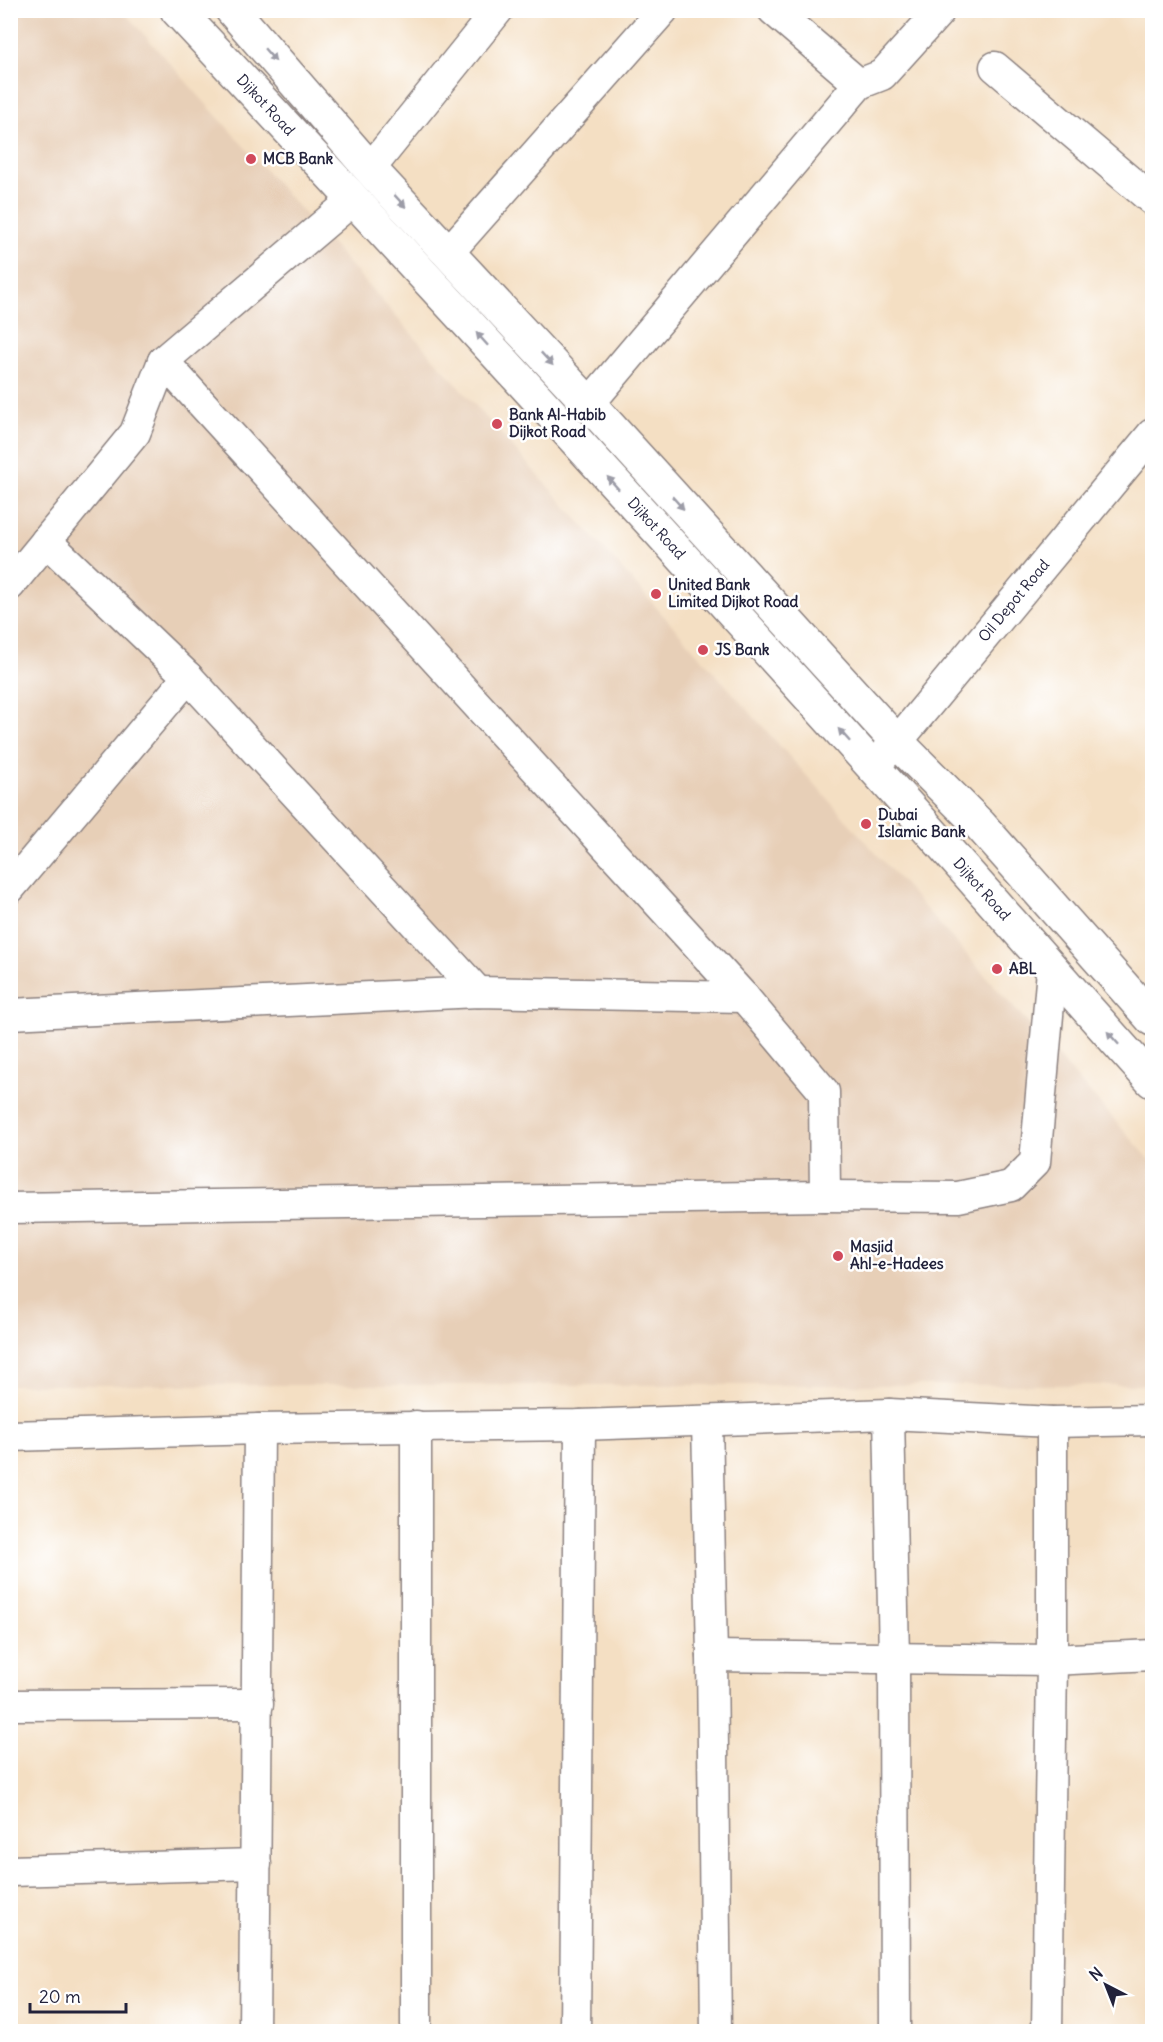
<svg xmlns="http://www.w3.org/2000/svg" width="1163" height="2042" font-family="Delius,sans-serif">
	<rect width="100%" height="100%" fill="#fff"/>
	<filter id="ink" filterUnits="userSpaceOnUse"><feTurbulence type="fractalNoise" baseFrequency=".0167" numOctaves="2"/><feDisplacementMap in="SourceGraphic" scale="12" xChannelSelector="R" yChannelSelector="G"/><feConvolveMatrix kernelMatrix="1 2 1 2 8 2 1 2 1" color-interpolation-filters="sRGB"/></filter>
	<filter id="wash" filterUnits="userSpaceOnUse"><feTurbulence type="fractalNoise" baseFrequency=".008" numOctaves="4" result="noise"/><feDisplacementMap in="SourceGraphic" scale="24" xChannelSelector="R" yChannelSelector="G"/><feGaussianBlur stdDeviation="1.35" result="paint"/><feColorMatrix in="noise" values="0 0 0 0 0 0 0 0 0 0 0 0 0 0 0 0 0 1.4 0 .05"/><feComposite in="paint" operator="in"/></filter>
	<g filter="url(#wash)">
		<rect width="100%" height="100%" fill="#f4dfc3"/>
		<path fill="#e7cfb7" d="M10,11H123L1152,1162V1385H11Z"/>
	</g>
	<g filter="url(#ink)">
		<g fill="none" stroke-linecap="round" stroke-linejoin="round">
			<g stroke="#8b807f" stroke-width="33">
				<g id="street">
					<path d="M995,67L1152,200"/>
					<path d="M859,84L882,75L939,12L937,10"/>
					<path d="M370,169L498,10"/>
					<path d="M448,253L663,10"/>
					<path d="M589,404L859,84L773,10"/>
					<path d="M46,541L188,677L478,992"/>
					<path d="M10,585L135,433L163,361L354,199"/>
					<path id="s1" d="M873,767L897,742L1152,434"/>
					<path d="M10,888L188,677"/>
					<path d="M10,1014L478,992L744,997"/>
					<path d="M825,1196L958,1197L1011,1186L1035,1162L1052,970"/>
					<path d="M10,1208L825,1196L824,1092L744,997L163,361"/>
					<path d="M889,1414L894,1658L895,2032"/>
					<path d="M707,1421L712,1656L716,2032"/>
					<path d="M416,1426V2032"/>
					<path d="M10,1436L259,1429L580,1425L889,1414L1052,1422L1152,1420"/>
					<path d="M712,1656L1052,1660L1152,1655"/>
					<path d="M10,1705L258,1704"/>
					<path d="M10,1871L256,1864"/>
					<path d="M254,2032L259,1429"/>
					<path d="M575,2032L580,1425"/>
					<path d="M1047,2032L1052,1660V1422"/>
				</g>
			</g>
			<g stroke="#8b807f" stroke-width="36">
				<g id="primary">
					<path id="s2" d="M177,10C411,260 643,512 872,766C966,870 1058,977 1152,1081"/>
					<path d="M232,10L370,169L589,404L897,742L980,825L1152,1019"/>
				</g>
			</g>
			<use href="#street" stroke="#fff" stroke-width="30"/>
			<use href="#primary" stroke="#fff" stroke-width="33"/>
		</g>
		<defs><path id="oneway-solid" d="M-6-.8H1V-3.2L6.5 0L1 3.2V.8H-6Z" transform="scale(1.5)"/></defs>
		<g fill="#9c9ca7">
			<use href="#oneway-solid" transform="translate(270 55) rotate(49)"/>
			<use href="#oneway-solid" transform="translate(400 201) rotate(47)"/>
			<use href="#oneway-solid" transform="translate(482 339) rotate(-132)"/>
			<use href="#oneway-solid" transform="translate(547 359) rotate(47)"/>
			<use href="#oneway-solid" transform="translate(613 483) rotate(-132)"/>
			<use href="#oneway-solid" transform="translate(678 503) rotate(48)"/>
			<use href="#oneway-solid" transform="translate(844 735) rotate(-132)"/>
			<use href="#oneway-solid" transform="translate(1113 1038) rotate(-132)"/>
		</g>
	</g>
	<g fill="#d1495b" stroke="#fff" stroke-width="2">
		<circle cx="251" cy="159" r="6"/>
		<circle cx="497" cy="424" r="6"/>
		<circle cx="656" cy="594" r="6"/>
		<circle cx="703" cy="650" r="6"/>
		<circle cx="866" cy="824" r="6"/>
		<circle cx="997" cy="969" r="6"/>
		<circle cx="838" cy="1256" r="6"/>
	</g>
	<g text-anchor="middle" stroke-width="5" stroke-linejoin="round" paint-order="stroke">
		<g font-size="15" fill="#22223b" stroke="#fff">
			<text dy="5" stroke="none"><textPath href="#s2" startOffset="130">Dijkot Road</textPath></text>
			<text dy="5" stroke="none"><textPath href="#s2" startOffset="706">Dijkot Road</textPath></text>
			<text dy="5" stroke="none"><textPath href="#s1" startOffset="218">Oil Depot Road</textPath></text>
			<text dy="5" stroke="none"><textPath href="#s2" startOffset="1192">Dijkot Road</textPath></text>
		</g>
		<g font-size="15" font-weight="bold" fill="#22223b" stroke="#fff" text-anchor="start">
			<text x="263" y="164">MCB Bank</text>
			<text x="509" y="420">Bank Al-Habib<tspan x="509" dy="17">Dijkot Road</tspan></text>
			<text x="668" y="590">United Bank<tspan x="668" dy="17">Limited Dijkot Road</tspan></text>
			<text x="715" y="655">JS Bank</text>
			<text x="878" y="820">Dubai<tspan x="878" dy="17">Islamic Bank</tspan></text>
			<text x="1009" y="974">ABL</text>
			<text x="850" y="1252">Masjid<tspan x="850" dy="17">Ahl-e-Hadees</tspan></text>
		</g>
	</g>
	<rect width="1163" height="2042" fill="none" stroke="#fff" stroke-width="36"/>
	<g transform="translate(1106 1985) rotate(318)" stroke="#ffffff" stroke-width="4.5" paint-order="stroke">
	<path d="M0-4.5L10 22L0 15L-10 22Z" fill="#22223b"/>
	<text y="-9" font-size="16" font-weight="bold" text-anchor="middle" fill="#22223b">N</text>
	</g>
	<path d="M30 2003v9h96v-9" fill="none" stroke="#22223b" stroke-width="3"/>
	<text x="39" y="2003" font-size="18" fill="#22223b" stroke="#ffffff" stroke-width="4.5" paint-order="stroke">20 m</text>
</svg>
